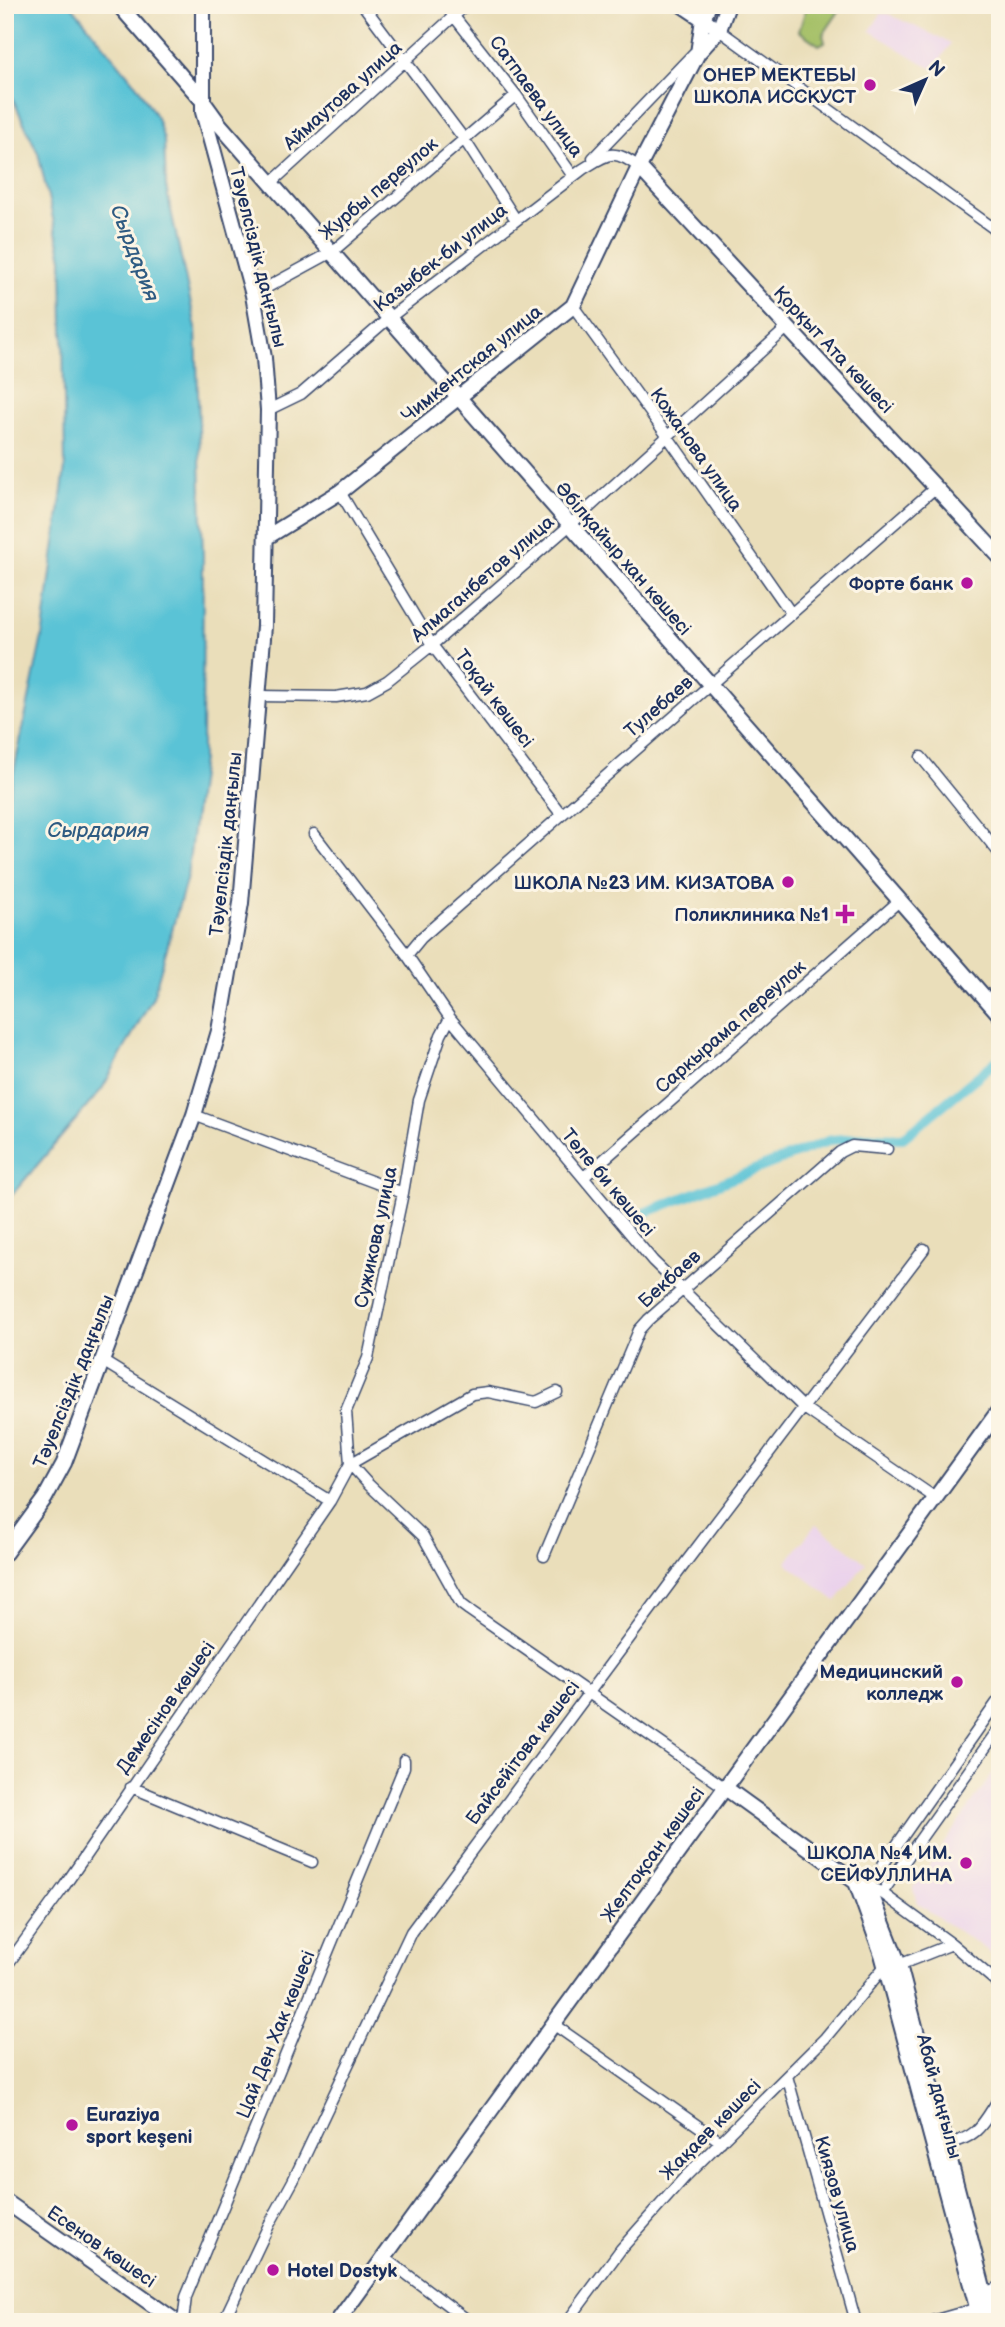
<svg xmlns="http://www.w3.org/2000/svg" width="1005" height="2327" font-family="'Balsamiq Sans',sans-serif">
	<rect width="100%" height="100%" fill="#fcf5e5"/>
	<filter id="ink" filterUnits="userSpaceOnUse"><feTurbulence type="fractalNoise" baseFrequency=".0143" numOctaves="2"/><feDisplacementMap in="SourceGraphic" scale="14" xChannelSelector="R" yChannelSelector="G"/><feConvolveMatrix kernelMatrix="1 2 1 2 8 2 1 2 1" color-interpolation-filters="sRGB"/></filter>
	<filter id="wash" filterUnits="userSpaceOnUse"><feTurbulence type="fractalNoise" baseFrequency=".00686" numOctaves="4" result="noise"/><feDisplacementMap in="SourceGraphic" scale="28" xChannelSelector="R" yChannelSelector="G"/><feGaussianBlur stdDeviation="1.57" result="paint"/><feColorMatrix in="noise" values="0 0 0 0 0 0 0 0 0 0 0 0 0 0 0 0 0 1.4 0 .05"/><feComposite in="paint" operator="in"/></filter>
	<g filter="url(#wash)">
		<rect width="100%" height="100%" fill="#eadeba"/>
		<path fill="#ead1ec" d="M881,14H888L951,43L934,70L870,31Z
			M816,1524L866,1563L836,1601L786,1563Z
			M1000,1763V1959L917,1903L913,1888Z"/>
		<path fill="#a4c066" stroke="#607862" stroke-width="2" d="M807,5H851L849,9L842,7L823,35L825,42L819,45L799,31Z"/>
		<path fill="#5ac3d6" stroke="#3a799a" stroke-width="2" d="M5,5H71L138,87L157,118L164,140L166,187L196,328L203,556L202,759L187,877L153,997L102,1089L5,1203V814L43,632L65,468L62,258L38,153L5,82Z"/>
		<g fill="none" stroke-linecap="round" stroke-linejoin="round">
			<path stroke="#5ac3d6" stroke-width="10" d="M639,1215L831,1140L868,1137L903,1138L1000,1058"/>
		</g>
	</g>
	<g filter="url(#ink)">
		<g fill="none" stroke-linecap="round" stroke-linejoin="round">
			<g stroke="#3a496c" stroke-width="13">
				<path id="street" d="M363,5L464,139L516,220
					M445,5L516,95L573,176
					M719,30L1000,233
					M593,158L694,53
					M271,183L466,5
					M253,295L332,252L516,95
					M573,306L668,437L791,613
					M268,410L301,394L389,318L583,169C609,153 613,148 639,167
					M340,492L432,645L561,814
					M259,696L336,697L367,692L387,681L432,645L570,525L788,327
					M921,757L1000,854
					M314,834L407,955L450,1018L653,1261L804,1408L934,1497
					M407,955L421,938L935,488
					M194,1115L403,1193
					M584,1177L899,901
					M104,1362L330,1501
					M350,1464L368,1484L423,1536L461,1604L469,1610L724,1787
					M350,1464L346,1411L368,1358L403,1193L419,1100L441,1035L450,1018
					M350,1464L472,1394L488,1392L536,1402L557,1392
					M544,1556L639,1330L648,1320L840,1152L852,1146L887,1149
					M1000,1698L868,1886L882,1893L952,1944L1000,1985
					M131,1787L312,1862
					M882,1893L1000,1727
					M5,1968L63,1888L330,1501L350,1464
					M553,2024L721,2142
					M787,2076L856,2322
					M945,2145C979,2137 982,2125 1000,2097
					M384,2257L470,2322
					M984,2293L1000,2287
					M183,2322L186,2297L404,1767V1760
					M223,2322L269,2225L293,2181L411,1932L686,1562L924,1249
					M567,2322L621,2249L684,2178L825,2038L885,1966L899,1965L952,1944
					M929,2322L978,2308"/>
			</g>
			<g stroke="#3a496c" stroke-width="18">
				<path id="secondary" d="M119,5L202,100L220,125L1000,1015
					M682,5L709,23
					M698,53L703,19L709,5
					M639,167L1000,557
					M267,537L340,492L573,306L639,167L698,53L719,30L728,5
					M5,1553L45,1498L64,1463L194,1115L219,1031L241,903L264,626L268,410L264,358L253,295L203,112V5
					M724,1787L856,1882L868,1886L899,1965L992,2322
					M856,1882L882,1954L981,2322
					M5,2201L177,2322
					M337,2322L1000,1409"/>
			</g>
			<use href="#street" stroke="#fff" stroke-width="10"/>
			<use href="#secondary" stroke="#fff" stroke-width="14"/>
		</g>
	</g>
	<g fill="#b5179e" stroke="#fcf5e5" stroke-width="2.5">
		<circle cx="870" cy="85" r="7"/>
		<circle cx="967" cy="583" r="7"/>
		<circle cx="788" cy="882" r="7"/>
		<path d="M841.5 903.5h7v7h7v7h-7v7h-7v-7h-7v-7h7z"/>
		<circle cx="957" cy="1682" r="7"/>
		<circle cx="966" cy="1863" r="7"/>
		<circle cx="72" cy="2125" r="7"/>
		<circle cx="273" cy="2270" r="7"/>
	</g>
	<g text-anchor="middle" stroke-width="6" stroke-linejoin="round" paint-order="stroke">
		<g font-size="19" font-weight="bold" fill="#1b2f5e" stroke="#fcf5e5" text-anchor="end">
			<text x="856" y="81">ОНЕР МЕКТЕБЫ<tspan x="856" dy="22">ШКОЛА ИССКУСТ</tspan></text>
			<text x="953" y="590">Форте банк</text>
			<text x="774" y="889">ШКОЛА №23 ИМ. КИЗАТОВА</text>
			<text x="829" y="921">Поликлиника №1</text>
			<text x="943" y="1678">Медицинский<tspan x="943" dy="22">колледж</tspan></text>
			<text x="952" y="1859">ШКОЛА №4 ИМ.<tspan x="952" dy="22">СЕЙФУЛЛИНА</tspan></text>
			<text x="86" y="2121" text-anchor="start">Euraziya<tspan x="86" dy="22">sport keşeni</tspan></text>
			<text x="287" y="2277" text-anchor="start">Hotel Dostyk</text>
		</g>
		<g font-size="19" fill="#1b2f5e" stroke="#fcf5e5">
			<text transform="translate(342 95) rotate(-42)" y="7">Аймаутова улица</text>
			<text transform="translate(537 96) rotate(54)" y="7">Сатпаева улица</text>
			<text transform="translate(378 188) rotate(-40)" y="7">Журбы переулок</text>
			<text transform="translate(259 257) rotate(76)" y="7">Тәуелсіздік даңғылы</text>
			<text transform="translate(440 257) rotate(-38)" y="7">Казыбек-би улица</text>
			<text transform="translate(834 349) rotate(47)" y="7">Қорқыт Ата көшесі</text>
			<text transform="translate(471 363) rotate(-39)" y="7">Чимкентская улица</text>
			<text transform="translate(697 449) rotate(55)" y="7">Кожанова улица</text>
			<text transform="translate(624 558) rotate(49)" y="7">Әбілқайыр хан көшесі</text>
			<text transform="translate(482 578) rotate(-41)" y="7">Алмаганбетов улица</text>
			<text transform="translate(495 698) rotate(53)" y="7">Тоқай көшесі</text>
			<text transform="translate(658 706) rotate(-41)" y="7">Тулебаев</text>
			<text transform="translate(225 844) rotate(-84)" y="7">Тәуелсіздік даңғылы</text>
			<text transform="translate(730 1026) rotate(-41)" y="7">Саркырама переулок</text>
			<text transform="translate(609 1182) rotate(50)" y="7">Төле би көшесі</text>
			<text transform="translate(375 1237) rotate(-78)" y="7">Сужикова улица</text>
			<text transform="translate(669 1278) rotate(-42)" y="7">Бекбаев</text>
			<text transform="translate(73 1381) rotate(-68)" y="7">Тәуелсіздік даңғылы</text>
			<text transform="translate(165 1707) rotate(-55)" y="7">Демесінов көшесі</text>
			<text transform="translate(522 1752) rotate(-53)" y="7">Байсейітова көшесі</text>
			<text transform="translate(652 1854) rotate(-54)" y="7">Желтоқсан көшесі</text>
			<text transform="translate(275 2034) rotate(-68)" y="7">Цай Ден Хак көшесі</text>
			<text transform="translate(940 2096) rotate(75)" y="7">Абай даңғылы</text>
			<text transform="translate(710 2129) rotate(-45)" y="7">Жақаев көшесі</text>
			<text transform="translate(838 2194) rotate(74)" y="7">Киязов улица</text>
			<text transform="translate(102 2246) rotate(35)" y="7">Есенов көшесі</text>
		</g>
		<g font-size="21" font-style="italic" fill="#2e5b82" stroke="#fcf5e5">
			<text transform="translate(135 253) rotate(69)" y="7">Сырдария</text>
			<text x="98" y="837">Сырдария</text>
		</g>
	</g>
	<rect width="1005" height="2327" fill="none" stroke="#fcf5e5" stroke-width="28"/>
	<g transform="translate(925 80) rotate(45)" stroke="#fcf5e5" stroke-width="5" paint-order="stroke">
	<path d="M0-5L12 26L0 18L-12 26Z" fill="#1b2f5e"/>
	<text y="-10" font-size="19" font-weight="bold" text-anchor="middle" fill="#1b2f5e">N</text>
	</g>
</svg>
